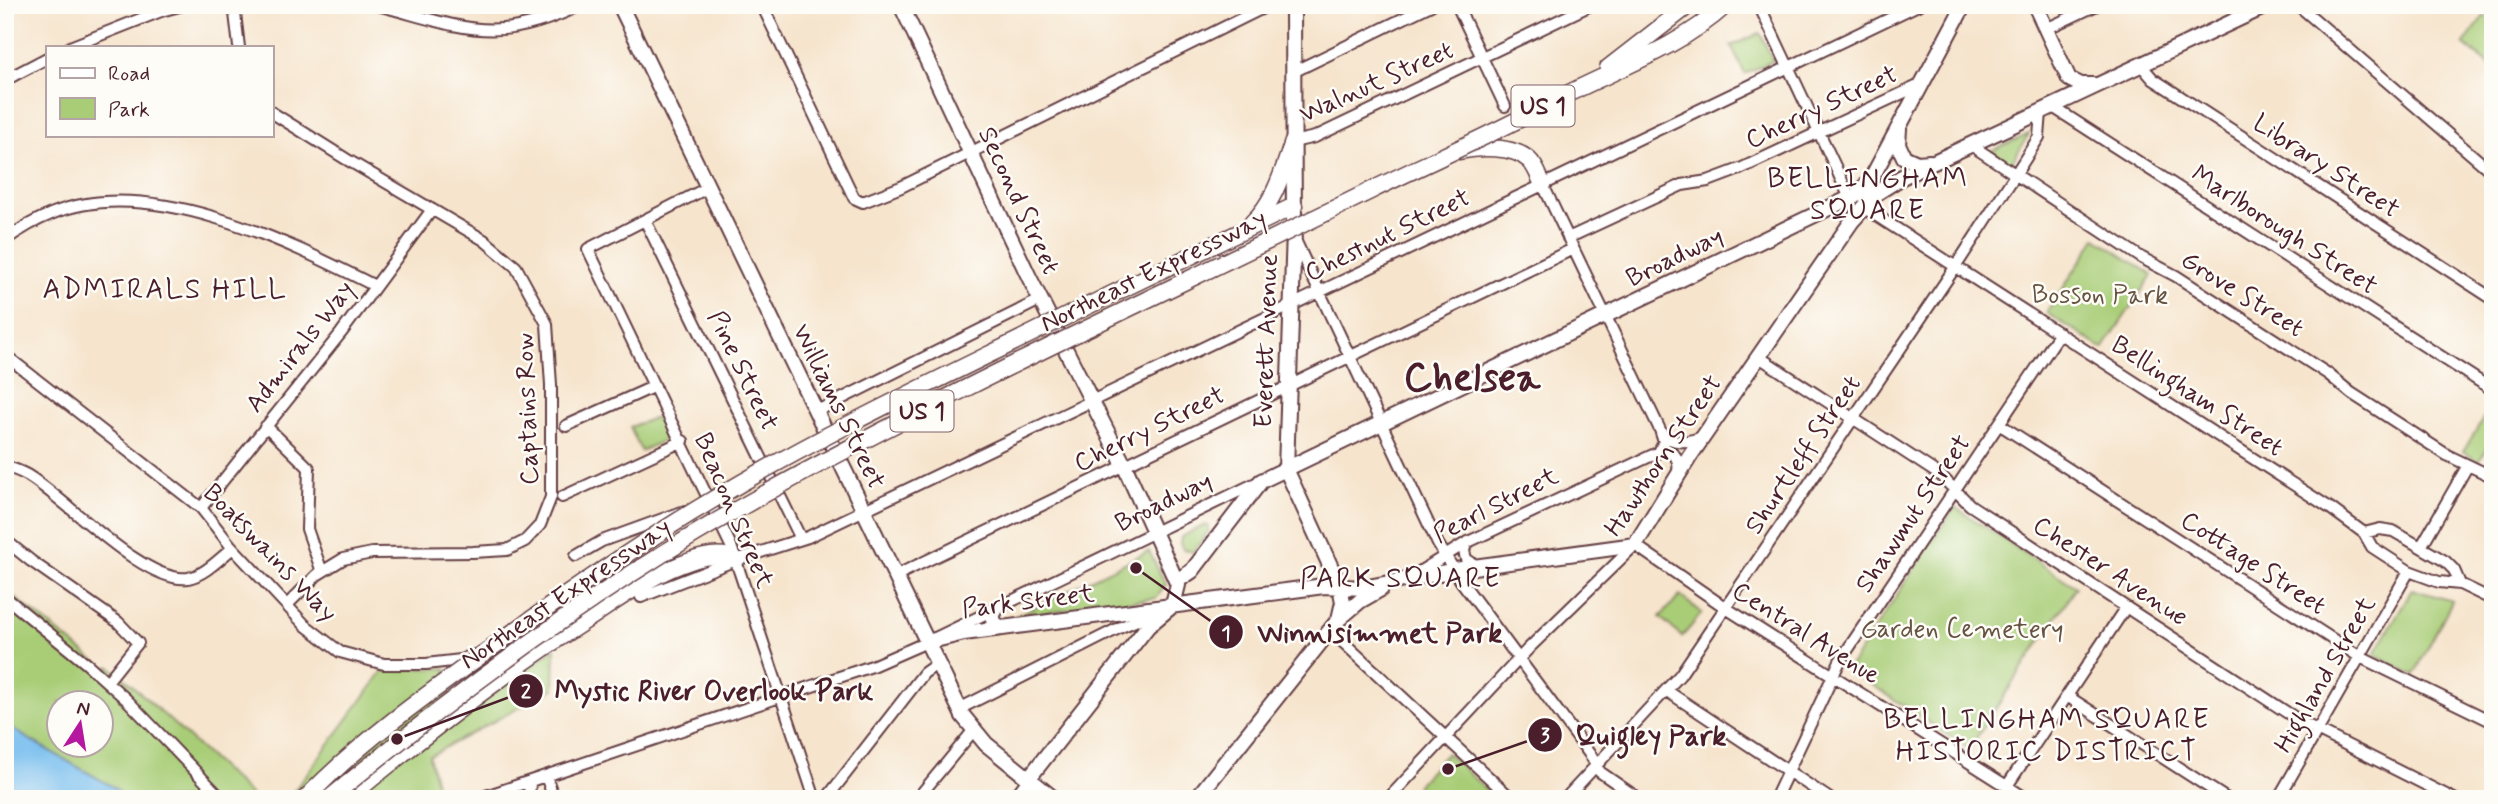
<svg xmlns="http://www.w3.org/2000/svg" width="2498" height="804" font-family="Mynerve,sans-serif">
	<rect width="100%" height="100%" fill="#fdfcf7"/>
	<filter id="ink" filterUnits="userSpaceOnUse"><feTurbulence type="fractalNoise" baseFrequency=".0143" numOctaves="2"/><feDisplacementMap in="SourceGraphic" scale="14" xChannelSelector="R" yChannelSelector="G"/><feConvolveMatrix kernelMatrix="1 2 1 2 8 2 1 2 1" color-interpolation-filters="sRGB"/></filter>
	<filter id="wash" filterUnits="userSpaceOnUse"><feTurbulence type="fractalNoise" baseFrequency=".00686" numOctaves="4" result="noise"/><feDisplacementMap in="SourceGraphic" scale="28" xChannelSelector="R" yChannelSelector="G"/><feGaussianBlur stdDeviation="1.57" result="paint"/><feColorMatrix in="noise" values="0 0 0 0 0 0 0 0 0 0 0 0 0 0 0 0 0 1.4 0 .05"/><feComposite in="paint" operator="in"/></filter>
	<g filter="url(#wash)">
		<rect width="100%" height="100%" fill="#f6e4cc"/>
		<path fill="#a9cd77" stroke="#7a7651" stroke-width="2" fill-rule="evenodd" d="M2484,16L2493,21V68L2464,44Z
			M1760,33L1773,61L1745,74L1731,46Z
			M2029,134L2010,165L1991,151Z
			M2096,238L2152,275L2103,349L2047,313Z
			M2493,402V438L2479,461L2463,452Z
			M657,417L667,439L641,451L630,427Z
			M1955,507L2076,587L1969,749L1848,669Z
			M1205,525L1209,526V531L1193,552L1183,549L1180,544L1181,537Z
			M1149,551L1166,585L1156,598L1014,617Z
			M2412,589L2452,601L2414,675L2374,655Z
			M5,590L105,669L109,666L122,676L255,799H127L113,787L25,737L5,723ZM60,702H102V744H60Z
			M1680,596L1702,613L1682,637L1660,617Z
			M555,648L554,689L429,756L439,796L429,799H288L384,670L446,668L454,721Z
			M1447,753L1496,799H1432L1417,785Z"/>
		<path fill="#77beef" stroke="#606e8d" stroke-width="2" d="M5,723L25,737L113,787L127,799H5Z"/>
	</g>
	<g filter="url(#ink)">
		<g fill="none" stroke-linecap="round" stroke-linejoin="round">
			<g stroke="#643d43" stroke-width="14">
				<path id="minor" d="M234,5L239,47
					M377,5C463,27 494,47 581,5
					M762,5L854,198L863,202L901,187L1269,5
					M1457,5L1505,106
					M1759,5L1850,198
					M2298,5L2493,173
					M2046,29L2097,5
					M70,47L161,11L183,5
					M2141,65L2153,79L2493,299
					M1293,72L1431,5
					M5,80L47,58
					M2053,107L2493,390
					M271,112L346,159L484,240L516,267L547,324L551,385V497L540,525L525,541L507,550L473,552L372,553L343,559L317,575L288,604
					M1293,142L1315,137L1591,5
					M1971,145L2142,258L2176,276L2328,374L2351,393L2447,455L2493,477
					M1543,185L1662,434C1673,445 1691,442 1704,436
					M707,188L588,249L731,546L815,799
					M1863,207L2330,508L2364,533L2372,547L2409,571L2439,582L2460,584L2493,600
					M645,220L801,539
					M1568,238L1682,185L1708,181L1740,169L1922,84
					M5,240C19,230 36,220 51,214C149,173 288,242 375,286
					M1296,242L1438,544L1461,581L1591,756L1600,772L1639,799
					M5,355L201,508L231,546L305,625L340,652L384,664H426L461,660L472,655
					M1759,357L1940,475L1970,505L2303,723L2454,799
					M815,412L1040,300
					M1999,424L2360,657L2493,722
					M266,426L309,468L307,529L322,572
					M566,426L655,386
					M1659,452C1674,449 1680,458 1678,472
					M5,466C13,469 23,472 30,477C67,500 145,584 188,578C205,575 220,558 233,548
					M562,497L683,441
					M201,508L341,333L431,211
					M2364,533L2380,529L2393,531L2445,561L2454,570L2460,584
					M5,540L31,561L118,622L138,643L107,682
					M1466,543L1464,551L1466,559L1478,567
					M2421,547L2468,465
					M576,556L602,541L682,512
					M895,576L1573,249
					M1411,577L1466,543L1659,452L1664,442L1661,433
					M5,597L87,664L127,700L222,799
					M641,597L736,560L808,537L1918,5
					M546,617L625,569
					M1330,630L1512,799
					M1667,691L1830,799
					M2067,696L2227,799
					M959,709L1121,627L1154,613
					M546,776L554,799
					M2007,786L2126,607
					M477,799L872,666L927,642L1258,482
					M529,799L530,781
					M826,799L924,673L938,663
					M917,799L973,731
					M1013,799L1029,778
					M1388,799L1529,648L1635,545L1726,608L2027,799
					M1565,799L1680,675L1956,266L2015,175L2039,137L2041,112
					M1775,799L1840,661L2060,333
					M2278,799L2409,571"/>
			</g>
			<g stroke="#643d43" stroke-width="18">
				<path id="major" d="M620,5L963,716L986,744L1054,799
					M901,5L1029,277L1124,465L1178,585L1173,605L1148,626L1029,778
					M1293,5L1294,231L1286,469L1340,587L1343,602L1339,619
					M2035,5L2069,79L2081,85H2094
					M1899,129L1898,144L1904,157L1917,163L1930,162
					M1177,581L1192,571L1261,481L1856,195L1870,181L1964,5
					M996,609L992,616L995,624L1003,628
					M927,642L964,633L1324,586L1363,588L1466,568L1635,545L1690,456L1852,221L1878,192L1902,177L2268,5
					M1196,799L1339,619L1360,601L1381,589"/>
			</g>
			<g stroke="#643d43" stroke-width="19">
				<path id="highway" d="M1608,68L1689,5
					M1548,104C1608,71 1674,52 1726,5
					M1459,151C1478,147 1513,145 1529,160C1536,166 1539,177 1543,185
					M1252,223C1275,202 1283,170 1293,142
					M1071,314L1294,206
					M347,799C424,735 503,673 588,619C614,602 641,582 670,569C689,561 717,549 736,560"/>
			</g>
			<use href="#minor" stroke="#fff" stroke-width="10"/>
			<use href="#major" stroke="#fff" stroke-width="14"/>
			<use href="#highway" stroke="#fff" stroke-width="16"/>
			<g stroke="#643d43" stroke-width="19" stroke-linecap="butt">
				<path id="highway-bridge" d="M305,799C361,741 429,693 494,646C566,594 638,544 714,499C829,430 951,374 1071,314
					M329,799C463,687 607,581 761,496C960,385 1169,291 1374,189C1435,159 1499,132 1559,98"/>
			</g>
			<use href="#highway-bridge" stroke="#fff" stroke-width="16"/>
		</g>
	</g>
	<g text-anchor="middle" stroke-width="5" stroke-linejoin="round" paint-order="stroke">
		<g fill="#fdfcf7" stroke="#806168" stroke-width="2">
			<rect x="1511.5" y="85.5" width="63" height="41" rx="5"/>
			<rect x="890.5" y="390.5" width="63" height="41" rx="5"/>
		</g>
		<g font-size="24" font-weight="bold" fill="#4a1f2b">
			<text x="1543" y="114">US 1</text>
			<text x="922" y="419">US 1</text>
		</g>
		<g font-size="26" fill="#4a1f2b" stroke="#fdfcf7">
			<text transform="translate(1376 81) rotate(-24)" y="9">Walnut Street</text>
			<text transform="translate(1821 106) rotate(-25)" y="9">Cherry Street</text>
			<text transform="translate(2327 165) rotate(33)" y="9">Library Street</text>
			<text transform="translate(1020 200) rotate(65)" y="9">Second Street</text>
			<text transform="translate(2285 229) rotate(33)" y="9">Marlborough Street</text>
			<text transform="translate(1387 234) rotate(-26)" y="9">Chestnut Street</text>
			<text transform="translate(1674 256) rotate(-26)" y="9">Broadway</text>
			<text transform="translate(1153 270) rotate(-26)" y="9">Northeast Expressway</text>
			<text transform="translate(2243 293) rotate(32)" y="9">Grove Street</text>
			<text transform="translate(1265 341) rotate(-88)" y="9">Everett Avenue</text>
			<text transform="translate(299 346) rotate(-52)" y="9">Admirals Way</text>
			<text transform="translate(744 370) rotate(64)" y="9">Pine Street</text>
			<text transform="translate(2198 395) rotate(33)" y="9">Bellingham Street</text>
			<text transform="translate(840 406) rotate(64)" y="9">Williams Street</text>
			<text transform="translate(526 409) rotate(-92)" y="9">Captains Row</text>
			<text transform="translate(1149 428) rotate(-26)" y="9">Cherry Street</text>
			<text transform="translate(1802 454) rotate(-56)" y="9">Shurtleff Street</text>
			<text transform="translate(1662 455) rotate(-56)" y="9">Hawthorn Street</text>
			<text transform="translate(1163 501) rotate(-26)" y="9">Broadway</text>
			<text transform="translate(1495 504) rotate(-27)" y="9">Pearl Street</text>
			<text transform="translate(735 510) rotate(67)" y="9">Beacon Street</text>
			<text transform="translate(1912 513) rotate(-56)" y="9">Shawmut Street</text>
			<text transform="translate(271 552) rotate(46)" y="9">Boatswains Way</text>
			<text transform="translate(2254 562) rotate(33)" y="9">Cottage Street</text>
			<text transform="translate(2111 570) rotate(33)" y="9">Chester Avenue</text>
			<text transform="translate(565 593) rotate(-34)" y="9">Northeast Expressway</text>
			<text transform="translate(1028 600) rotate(-7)" y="9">Park Street</text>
			<text transform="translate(1807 632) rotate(32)" y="9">Central Avenue</text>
			<text transform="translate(2324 674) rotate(-60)" y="9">Highland Street</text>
		</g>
		<g font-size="26" fill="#665342" stroke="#fdfcf7">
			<text x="2100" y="303">Bosson Park</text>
			<text x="1962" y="637">Garden Cemetery</text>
		</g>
		<g font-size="28" letter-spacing="2" fill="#4a1f2b" stroke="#fdfcf7">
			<text x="1868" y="187">BELLINGHAM<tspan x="1868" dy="32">SQUARE</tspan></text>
			<text x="165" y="298">ADMIRALS HILL</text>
			<text x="1401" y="587">PARK SQUARE</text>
			<text x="2047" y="728">BELLINGHAM SQUARE<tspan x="2047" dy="32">HISTORIC DISTRICT</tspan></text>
		</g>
		<g font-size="40" font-weight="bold" fill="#4a1f2b" stroke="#fdfcf7">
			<text x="1472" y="390">Chelsea</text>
		</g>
	</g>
	<path fill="none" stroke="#4a1f2b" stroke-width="2.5" d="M1136 568L1226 632M397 739L526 691M1448 769L1545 735"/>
	<g fill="#4a1f2b" stroke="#fdfcf7" stroke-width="2.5">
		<circle cx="1136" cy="568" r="7"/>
		<circle cx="397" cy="739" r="7"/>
		<circle cx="1448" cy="769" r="7"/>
		<circle cx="1226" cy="632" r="18"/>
		<circle cx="526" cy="691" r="18"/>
		<circle cx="1545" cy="735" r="18"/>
	</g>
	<g font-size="21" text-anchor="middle" font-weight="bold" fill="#fff">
		<text x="1226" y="640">1</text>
		<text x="526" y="698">2</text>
		<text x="1545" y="742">3</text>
	</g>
	<g font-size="28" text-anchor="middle" font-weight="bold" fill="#4a1f2b" stroke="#fdfcf7" stroke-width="5" stroke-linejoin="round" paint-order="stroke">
		<text x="1380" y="642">Winnisimmet Park</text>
		<text x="714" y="700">Mystic River Overlook Park</text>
		<text x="1651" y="745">Quigley Park</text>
	</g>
	<rect width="2498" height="804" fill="none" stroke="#fdfcf7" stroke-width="28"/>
	<rect x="46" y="46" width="228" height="91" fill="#fdfcf7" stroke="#b5a4a5" stroke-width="2"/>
	<rect x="60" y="68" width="35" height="10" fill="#ffffff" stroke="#b5a4a5" stroke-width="2"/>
	<text x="108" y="80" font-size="21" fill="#4a1f2b">Road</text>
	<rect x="60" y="98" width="35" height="21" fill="#a9cd77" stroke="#b5a4a5" stroke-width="2"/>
	<text x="108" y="116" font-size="21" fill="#4a1f2b">Park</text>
	<g transform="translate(80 724) rotate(12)"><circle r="33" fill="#fdfcf7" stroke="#b5a4a5" stroke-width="2"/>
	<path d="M0-5L12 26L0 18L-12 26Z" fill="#b5179e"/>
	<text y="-10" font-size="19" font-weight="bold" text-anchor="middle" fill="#4a1f2b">N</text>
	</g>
</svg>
